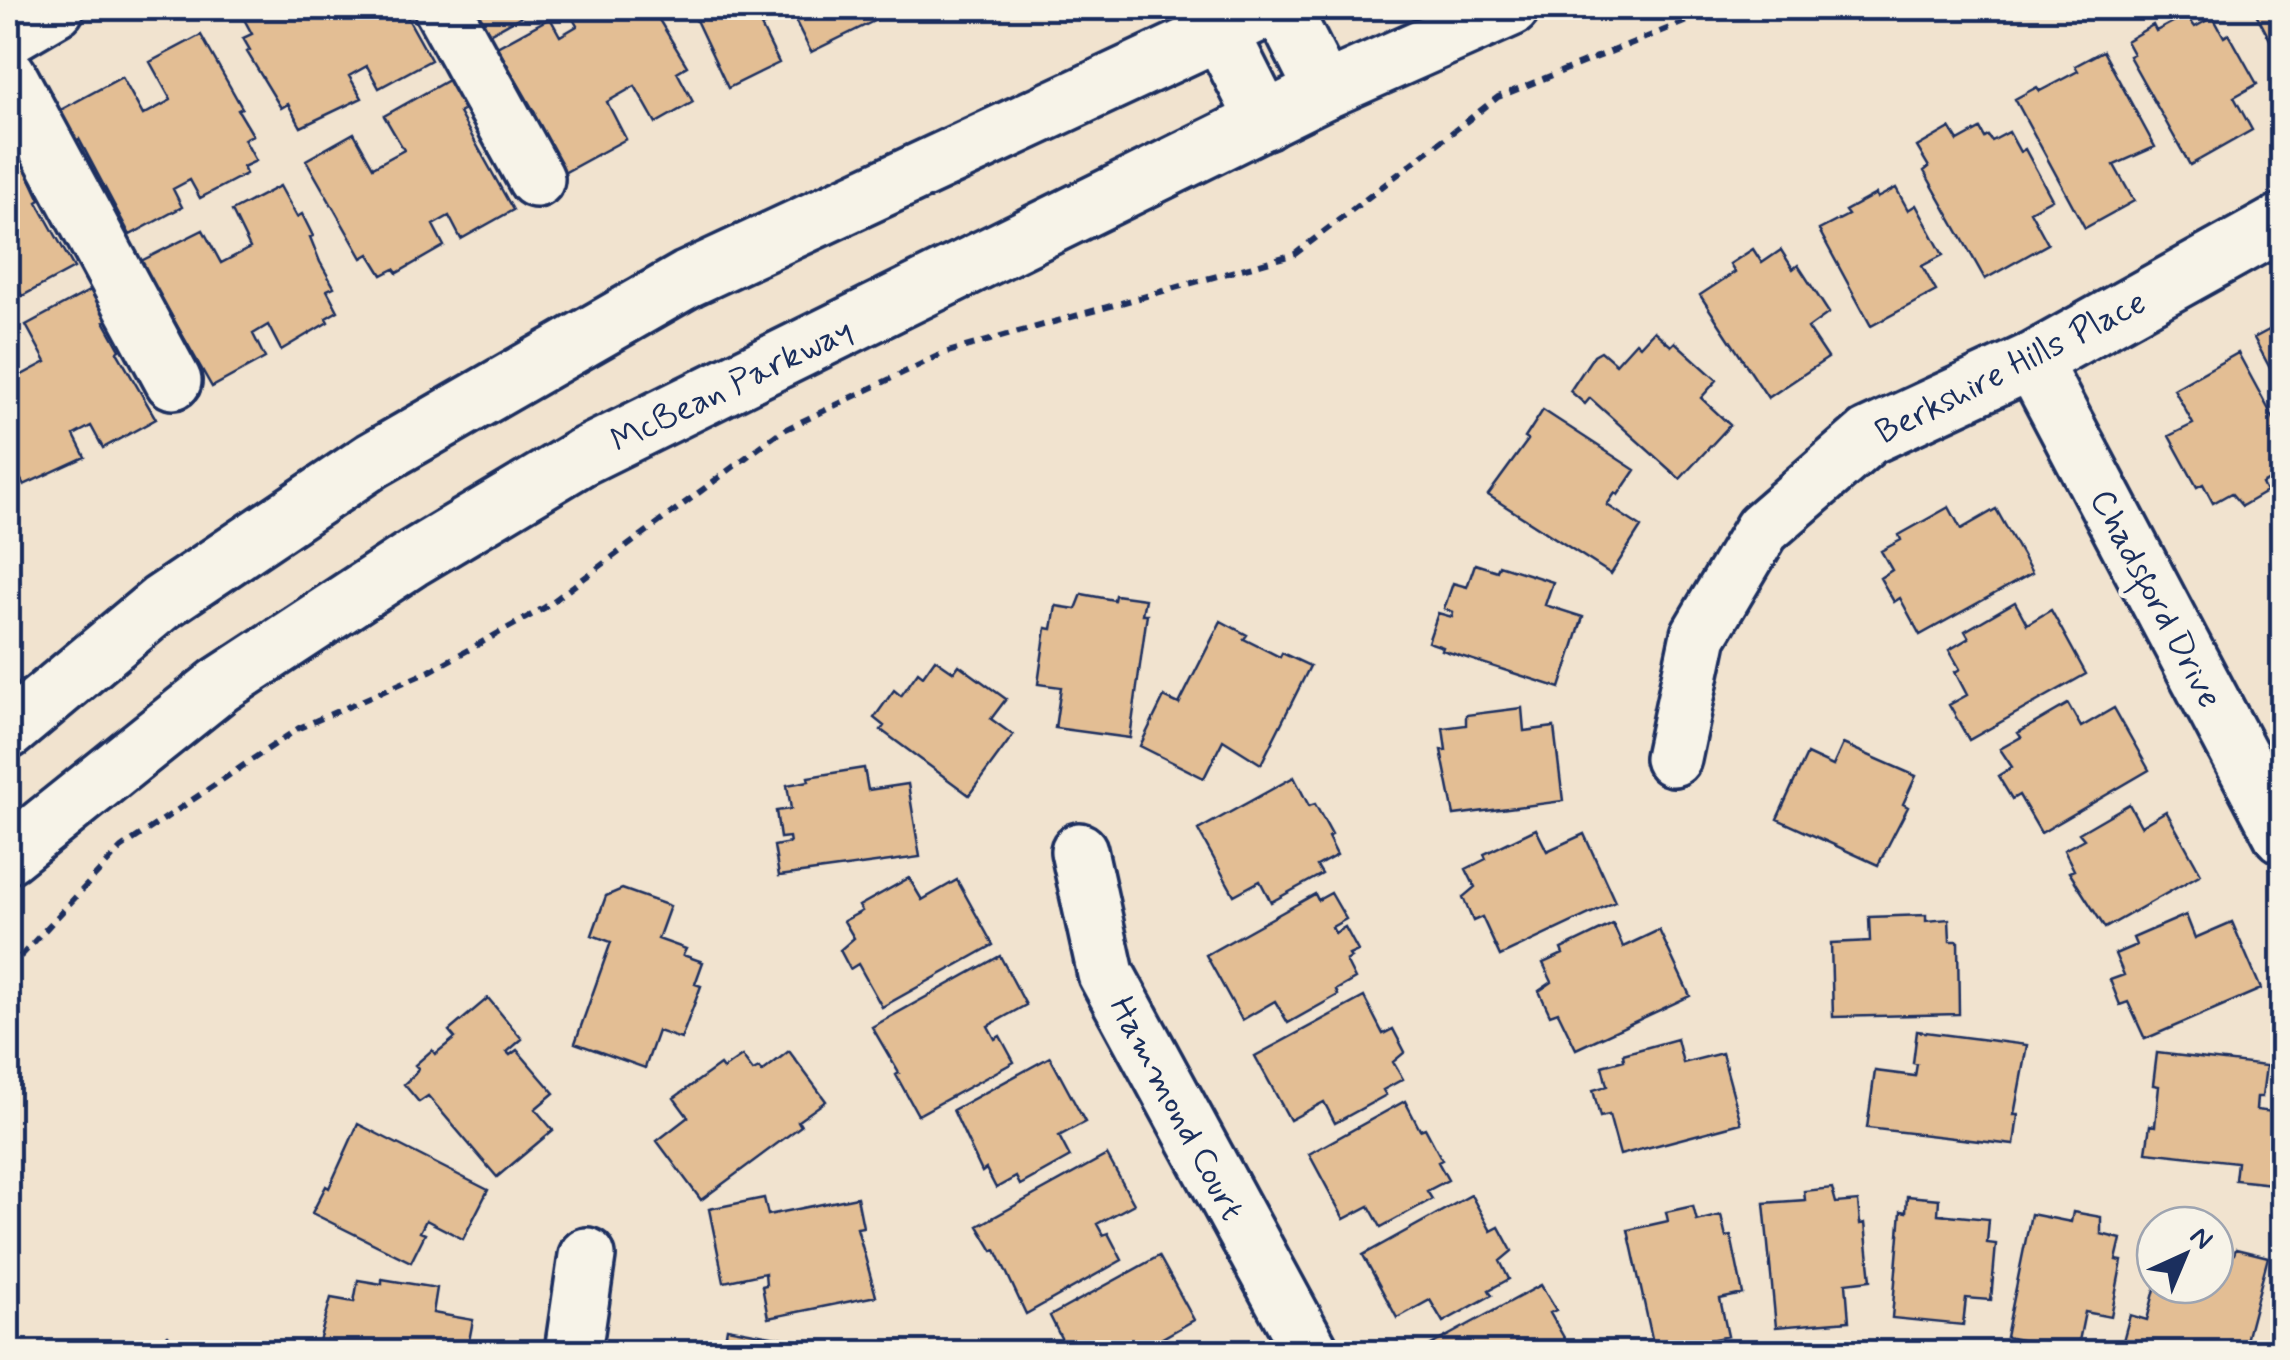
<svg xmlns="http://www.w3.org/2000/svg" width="2290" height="1360" font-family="Mynerve,sans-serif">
	<rect width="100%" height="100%" fill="#f1e3cf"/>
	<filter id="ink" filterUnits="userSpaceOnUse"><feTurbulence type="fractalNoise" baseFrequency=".01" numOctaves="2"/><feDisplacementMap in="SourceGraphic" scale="20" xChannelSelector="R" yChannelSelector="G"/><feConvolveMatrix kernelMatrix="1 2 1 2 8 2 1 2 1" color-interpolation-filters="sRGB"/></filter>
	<g filter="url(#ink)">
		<path fill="#e3be94" stroke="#1b2f5e" stroke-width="2.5" d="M238,8H288L293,17L311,8H402L431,60L379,88L367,66L349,76L362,98L301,127L288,104L281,108L247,52L250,50L243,38L252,34Z
			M475,8H536L489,34Z
			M567,8H652L687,66L677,72L693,102L656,123L635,86L607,102L626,139L560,175L532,115L535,113L497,47L550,18L560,36L577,26Z
			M694,8H872L878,19L811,52L791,12L761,26L779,63L728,88L696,20L699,19Z
			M2253,8H2282V62Z
			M2186,15L2195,27L2213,17L2224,37L2229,34L2257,84L2234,97L2252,130L2190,165L2129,56L2133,54L2126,41L2153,25L2156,31Z
			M201,35L242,108L238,110L253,135L244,139L256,161L243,167L246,174L200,198L190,180L173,189L182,207L130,235L79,139L72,143L55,113L122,77L143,115L171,100L150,62Z
			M2103,51L2155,147L2114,165L2134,201L2085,228L2015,99L2037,87L2040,91L2078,71L2075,66Z
			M450,79L466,109L459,113L513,210L461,239L449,216L433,225L444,246L397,273L394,269L382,275L369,254L362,258L306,160L354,133L373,167L404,150L384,116Z
			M1950,128L1958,141L1980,129L1985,138L1988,136L1992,141L2009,132L2020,152L2025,149L2052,199L2030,211L2048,244L1985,279L1924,171L1929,167L1917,147Z
			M12,140L40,200L37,202L74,268L22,296L12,277L8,279V142Z
			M280,186L297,217L302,214L313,236L310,237L320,262L334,287L327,290L338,311L326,318L328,322L281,350L268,325L253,334L265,358L212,387L158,292L153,294L137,263L203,230L221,263L250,248L232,211Z
			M1896,188L1908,210L1916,205L1943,255L1922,266L1936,291L1871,326L1819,230L1848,215L1845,211L1876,194L1877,198Z
			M1753,249L1762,263L1781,250L1793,269L1798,265L1829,313L1808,328L1828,358L1768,398L1700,295L1735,272L1730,264Z
			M91,290L107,320L104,321L120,350L117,352L156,419L103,448L91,426L74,435L85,457L24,485L11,462L8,465V357L18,377L46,362L26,325Z
			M2282,323V391L2254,338Z
			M1654,331L1671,346L1675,342L1717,380L1701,398L1730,425L1680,479L1590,398L1585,404L1570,391L1594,355L1601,351L1616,364L1636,342L1640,346Z
			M2238,353L2282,434V473L2262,484L2266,492L2242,506L2231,493L2213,503L2203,484L2197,487L2169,436L2193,424L2174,389Z
			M1543,410L1635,470L1618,495L1615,493L1607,505L1641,527L1611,574L1488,495L1528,440L1525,438Z
			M1949,507L1961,529L1996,509L2032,573L1920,635L1900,598L1894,602L1880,578L1892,570L1881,551L1901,540L1899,535Z
			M1475,564L1497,571L1499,565L1553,582L1545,605L1583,617L1560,688L1442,650L1443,647L1428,642L1438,613L1452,617L1453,612L1444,609L1453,583L1467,587Z
			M1082,594L1114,600L1115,595L1145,599L1142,614H1147L1130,738L1055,728L1061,687L1038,684L1046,628L1052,629L1056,606L1076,609Z
			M2015,602L2027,624L2051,610L2086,674L1969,740L1949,705L1967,695L1955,672L1960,669L1949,650L1969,638L1965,631Z
			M1221,621L1247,635L1244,639L1280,657L1282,653L1310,666L1261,764L1223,740L1204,778L1140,746L1164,697L1179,704Z
			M935,659L954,672L959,665L1006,699L991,719L1013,735L969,795L881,730L884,726L874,718L894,690L901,696L918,672L923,676Z
			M2068,704L2081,727L2114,708L2149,770L2041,833L2019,795L2012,799L1998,776L2012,767L2000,749L2021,737L2018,733Z
			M1522,708L1524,731L1554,727L1563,801L1454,815L1441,750H1446L1443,728L1466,725V715Z
			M1843,744L1916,776L1903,804L1908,807L1878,865L1777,819L1807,754L1833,766Z
			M864,768L868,790L908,784L920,857L779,876L774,846L790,843L789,837L780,838L776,811L791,809L787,785L809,781L808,777Z
			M1294,777L1309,806L1315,804L1332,835L1328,837L1337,855L1317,866L1322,874L1271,902L1260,881L1234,895L1198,830Z
			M2129,804L2141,826L2166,811L2201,874L2105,928L2069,872L2074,870L2064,850L2084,839L2079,833Z
			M1536,829L1547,851L1584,834L1615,902L1500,956L1482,917L1473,921L1463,897L1475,887L1466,869L1486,859L1484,854Z
			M909,878L922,900L957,880L993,945L882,1007L858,964L850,969L840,950L854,938L844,921L862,911L859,906Z
			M622,889L670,906L658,939L686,949L683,955L703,962L695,984L701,986L681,1039L658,1031L645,1068L575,1043L611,942L592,935L606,896Z
			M1331,893L1346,919L1332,927L1335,933L1345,927L1358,951L1349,955L1351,958L1346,961L1355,979L1336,990L1338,995L1288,1023L1275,1001L1242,1020L1206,955L1315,894L1318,900Z
			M1926,915V921L1949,919L1950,941H1958L1959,1014L1833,1017L1831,943L1870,941L1869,917Z
			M2186,915L2195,938L2232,922L2261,989L2145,1039L2128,1002L2120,1005L2110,980L2124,975L2115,954L2136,945L2133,938Z
			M1613,924L1623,947L1659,930L1690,996L1576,1049L1558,1012L1550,1015L1539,991L1552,982L1543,963L1563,954L1561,949Z
			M1000,956L1026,1005L988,1026L995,1039L1000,1036L1014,1062L918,1115L896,1075L899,1073L872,1027Z
			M1364,997L1383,1034L1393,1029L1405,1052L1393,1062L1403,1079L1383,1090L1386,1095L1335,1123L1324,1102L1290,1120L1255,1056Z
			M488,998L522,1039L507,1052L510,1055L517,1050L554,1093L535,1109L553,1130L497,1177L428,1096L419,1102L404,1084L415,1074L418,1068L415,1065L432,1050L435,1054L455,1038L449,1031Z
			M1917,1031L2027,1045L2014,1115H2018L2014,1145L1867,1128L1875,1071L1915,1076L1917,1064L1913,1063Z
			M1677,1039L1683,1063L1722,1053L1741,1123L1620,1155L1609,1115L1600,1117L1593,1090L1607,1086L1602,1066L1624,1060L1623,1054Z
			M789,1051L826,1101L798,1121L801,1126L701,1200L657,1141L688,1117L674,1098L720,1065L723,1069L742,1056L753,1071L759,1068L762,1072Z
			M2157,1053L2266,1066L2262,1097H2257L2256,1110L2282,1113V1185L2235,1180L2237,1162L2146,1152L2150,1125L2155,1126L2159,1086L2153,1085Z
			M1050,1057L1085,1122L1059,1136L1070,1157L1020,1185L1016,1177L996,1188L986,1169L982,1172L953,1110Z
			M1405,1101L1420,1130L1425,1128L1442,1160L1438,1162L1448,1180L1427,1191L1432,1199L1381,1227L1369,1206L1344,1219L1309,1154Z
			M358,1124L488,1190L463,1239L426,1220L420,1232L425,1234L411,1262L312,1213L326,1186L329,1188Z
			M1107,1155L1134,1204L1097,1224L1103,1235L1108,1233L1122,1260L1026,1314L996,1250L993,1251L978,1226Z
			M1832,1188L1836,1203L1858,1201L1860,1224L1865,1223L1871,1280L1846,1283L1849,1321L1776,1327L1764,1203L1805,1200L1804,1191Z
			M1471,1195L1491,1231L1499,1227L1512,1251L1500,1261L1509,1279L1489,1290L1492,1295L1443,1322L1430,1300L1397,1318L1363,1255Z
			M1907,1196L1939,1199L1938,1214L1989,1219L1987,1243L1996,1244L1991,1300L1966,1298L1963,1325L1892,1318L1901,1211L1906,1212Z
			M857,1197L863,1227L857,1228L876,1296L768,1318L762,1286L766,1285L765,1273L724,1282L709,1209L764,1198L768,1215Z
			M1693,1206L1697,1221L1721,1215L1726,1237L1731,1236L1743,1294L1720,1299L1728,1336L1655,1352L1628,1230L1668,1221L1666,1212Z
			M2073,1212L2101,1217V1234L2121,1239L2116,1260L2122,1261L2111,1317L2085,1312L2077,1351L2006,1337L2031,1214L2071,1222Z
			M2215,1249L2234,1254L2236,1249L2268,1257L2243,1352H2208L2209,1350L2197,1346L2195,1352H2120L2130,1315L2147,1320L2156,1285H2215Z
			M1159,1256L1194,1320L1159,1340L1166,1352H1068L1050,1316Z
			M382,1279L437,1288L433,1313L473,1320L467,1352H316L331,1298L354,1302L358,1280L382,1284Z
			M1541,1285L1556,1310L1550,1313L1570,1348L1575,1345L1579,1352H1418Z
			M727,1328L782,1338L780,1347L803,1352H693L694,1347L723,1352Z
			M168,1335L184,1352H149Z"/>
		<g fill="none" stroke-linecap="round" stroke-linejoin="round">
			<g stroke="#1b2f5e" stroke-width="62">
				<path id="minor" d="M442,8L536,179
					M1208,8L1265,121
					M1282,8L1324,91
					M8,36L56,8
					M8,75L173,381
					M2032,361L2282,835
					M1673,758L1699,635L1762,529L1868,437L2032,361L2282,222
					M1079,851L1106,974L1311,1352
					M573,1352L587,1256"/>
			</g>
			<g stroke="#1b2f5e" stroke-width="62">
				<path id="secondary" d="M8,731L161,603L373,460L688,279L1270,8
					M8,855L220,685L410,560L582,457L1324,91L1511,8"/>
			</g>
			<path stroke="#1b2f5e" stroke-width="6" stroke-dasharray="10 8" stroke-linecap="butt" d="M8,970L121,848L299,728L430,671L544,608L780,432L944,353L1295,254L1498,97L1719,8"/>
			<use href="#minor" stroke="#f7f3e8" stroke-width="55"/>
			<use href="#secondary" stroke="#f7f3e8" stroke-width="55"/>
		</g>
	</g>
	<g text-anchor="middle" stroke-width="10" stroke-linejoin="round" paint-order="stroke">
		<g font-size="35" fill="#1b2f5e" stroke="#f7f3e8">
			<text transform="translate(2010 366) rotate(-27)" y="12">Berkshire Hills Place</text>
			<text transform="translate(731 384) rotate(-26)" y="12">McBean Parkway</text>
			<text transform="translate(2157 598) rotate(62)" y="12">Chadsford Drive</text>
			<text transform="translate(1178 1108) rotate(62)" y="12">Hammond Court</text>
		</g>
	</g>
	<rect width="2290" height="1360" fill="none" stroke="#f7f3e8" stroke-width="40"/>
	<rect x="20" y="20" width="2250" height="1320" fill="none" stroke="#1b2f5e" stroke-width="4" filter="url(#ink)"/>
	<g transform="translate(2185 1255) rotate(44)"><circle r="48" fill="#f7f3e8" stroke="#9fa5b1" stroke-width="2.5"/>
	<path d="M0-8L18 38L0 25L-18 38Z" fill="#1b2f5e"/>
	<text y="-15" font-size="28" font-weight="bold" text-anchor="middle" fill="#1b2f5e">N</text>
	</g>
</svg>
